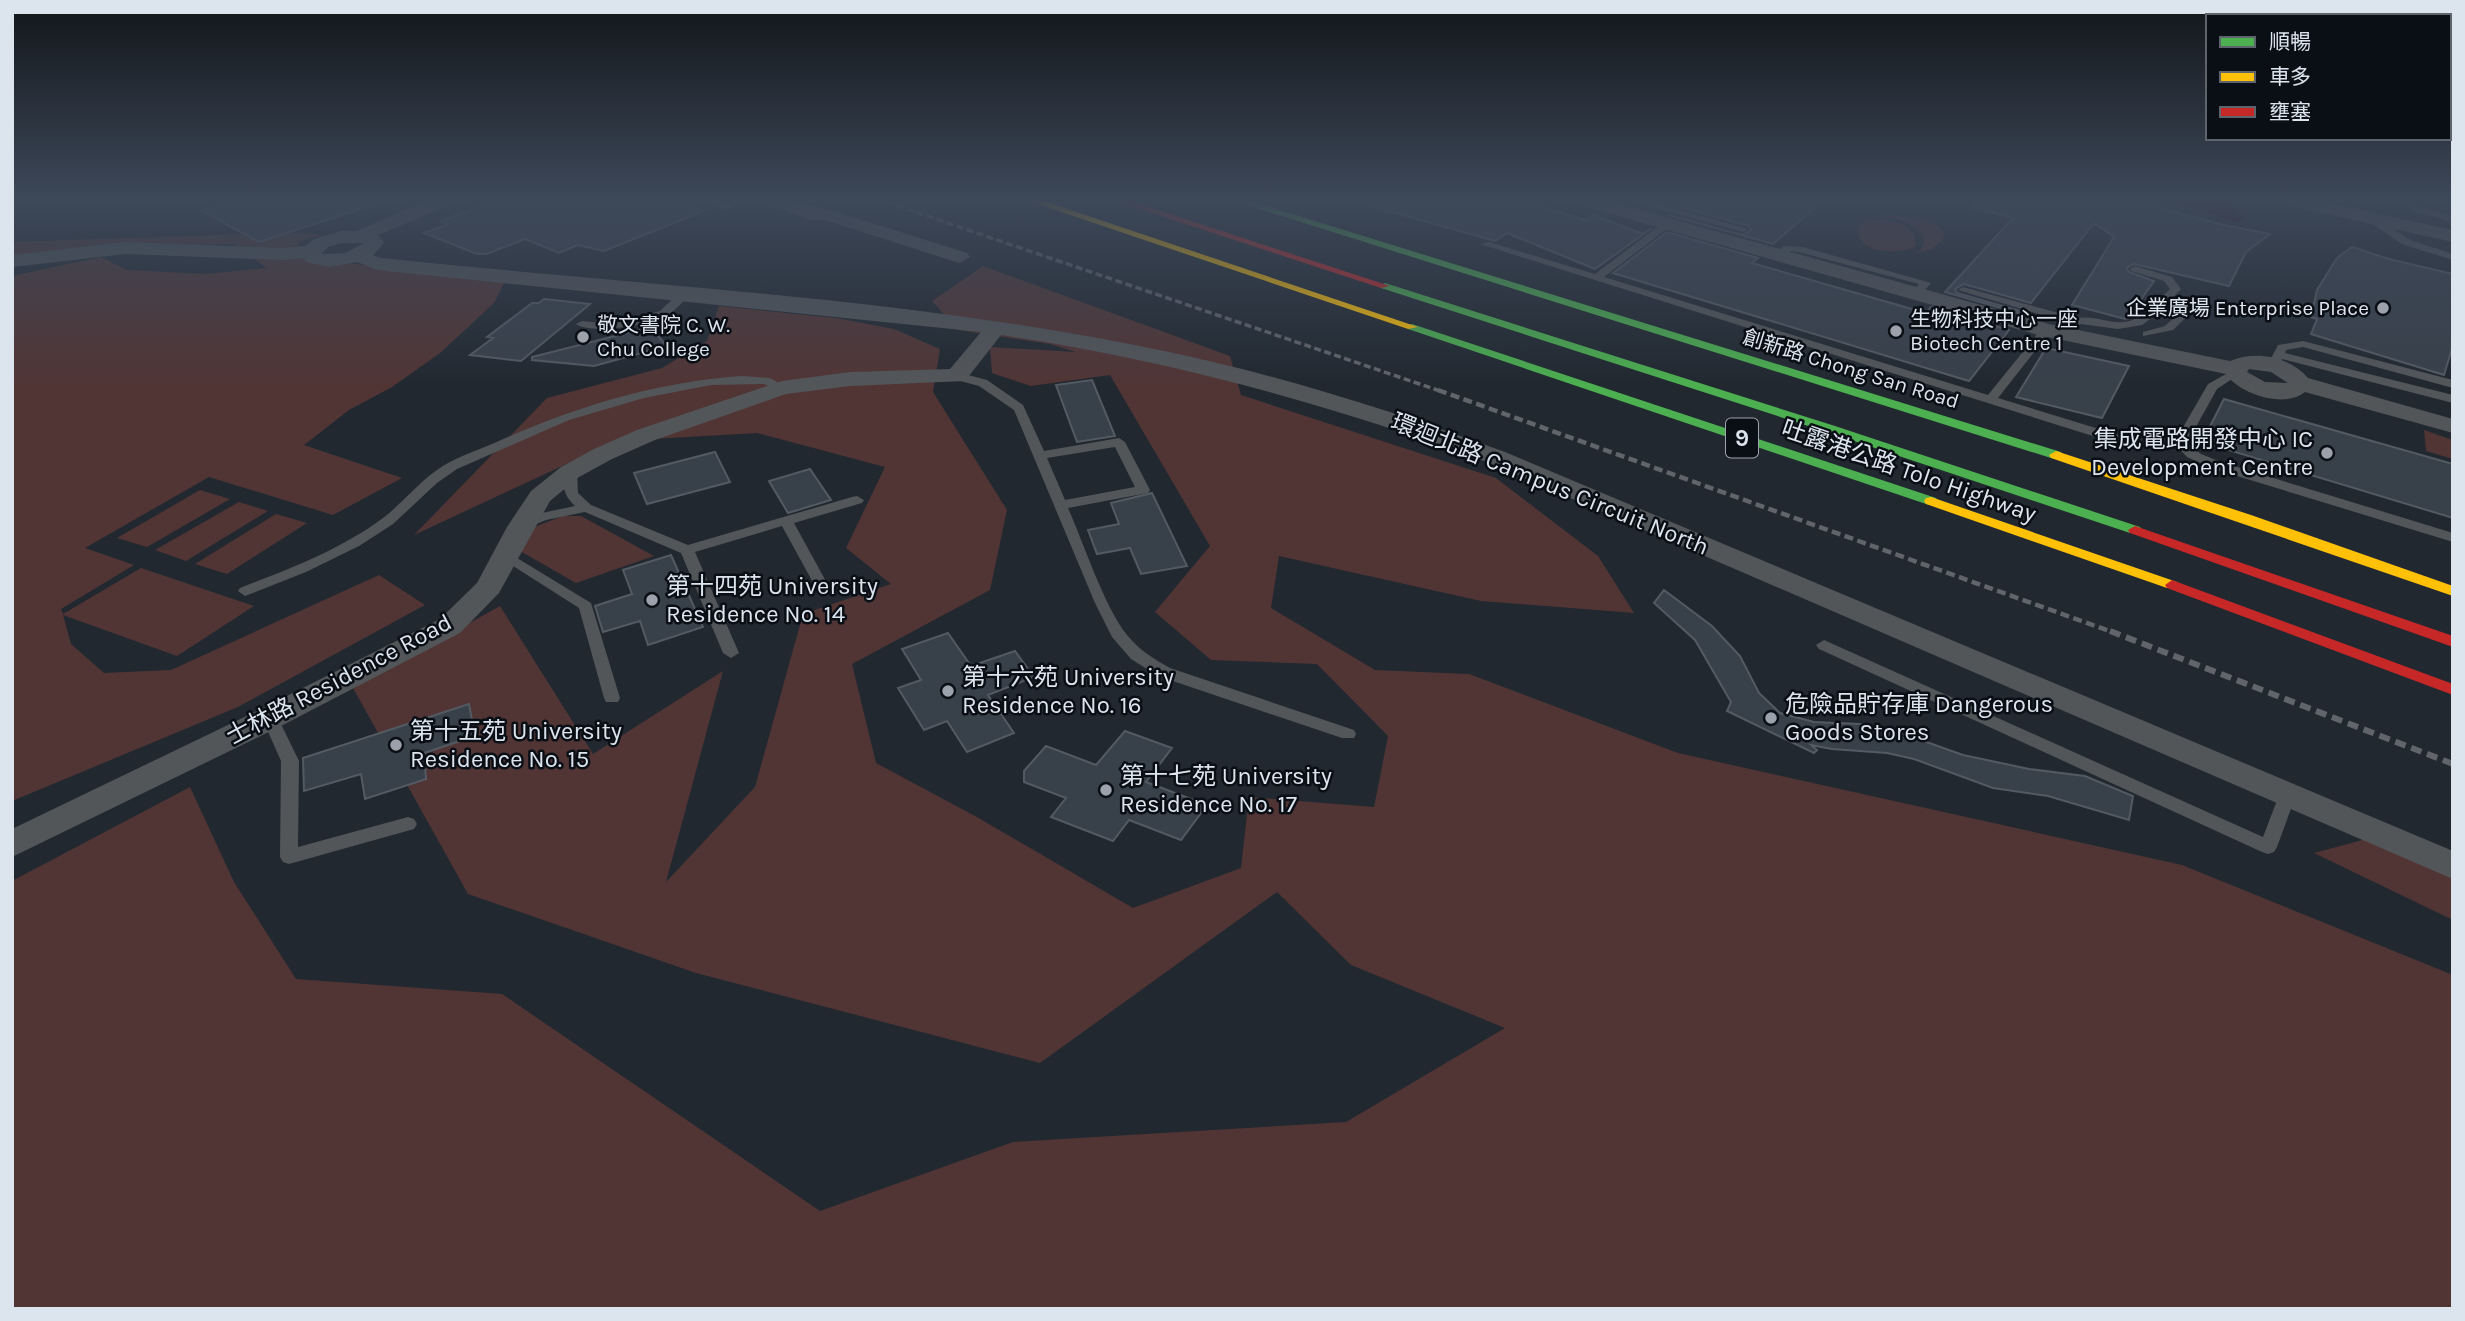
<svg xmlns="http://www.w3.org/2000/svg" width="2465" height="1321" font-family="Karla,'Noto Sans TC',sans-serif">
	<rect width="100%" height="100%" fill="#212830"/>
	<path fill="#513535" d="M1892,215L1923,220L1938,226L1944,233L1942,241L1932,249L1912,254L1921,250L1924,241C1915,220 1892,217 1871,216Z
		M1880,219C1896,221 1916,226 1916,246C1899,256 1856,254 1857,227L1868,220Z
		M243,229L323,235L300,241L295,255L396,270L505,281L494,303L440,353L392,387L349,410L304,445L402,478L333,515L209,477L85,548L134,565L61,609L63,614L141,568L254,606L177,656L63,615L71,644L104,673L171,670L379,575L425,605L238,707L12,801V276L101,257L127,270L206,274L267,268L233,244L81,248L12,260V242L244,234Z
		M983,266L1230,356L1241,395L1496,478L1598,556L1634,613L1481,601L1279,556L1271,608L1375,670L1469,674L1678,753L2182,865L2453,975V1309H12V881L190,787L234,882L296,979L502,994L820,1211L1013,1142L1346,1122L1505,1028L1351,965L1277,892L1040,1063L696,973L468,894L353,688L500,606L593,754L723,671L666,882L755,787L803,614L891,584L846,548L885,467L757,433L616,441L414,535L547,398L662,368L707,341L719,306L836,318L894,329L940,349L933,392L1007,510L990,590L852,664L876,763L975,816L1133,908L1241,868L1249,797L1374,807L1388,736L1317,664L1211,660L1155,612L1210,546L1110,375L1031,386L992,373L990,347L1076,352L1050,344L958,330L932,301Z
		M2424,430L2453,440V459L2426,451Z
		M200,490L230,499L147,547L117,538Z
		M239,502L268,511L186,561L155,550Z
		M276,514L307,523L227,574L195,564Z
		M563,516H581L654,556L576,583L520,551L529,529Z
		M2370,838L2453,876V920L2314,853Z"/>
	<path fill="#2d0a0d" d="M2163,199H2215L2239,207L2233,212L2244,215L2239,223Z"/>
	<path fill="#38404a" stroke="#545a62" stroke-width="2" d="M239,199H375L376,204L259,242L202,211Z
		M499,199H670L704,211L604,251L578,245L559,253L525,239L487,254H477L424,233L448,224L441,221Z
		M1368,199H1515L1586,220L1593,215L1643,234L1652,228L1595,269L1507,233L1495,241L1367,205Z
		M1690,199H1825L1773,244L1669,215L1742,235L1751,230L1749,226L1680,207Z
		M1975,199H2127L2220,224L2270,234L2246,252L2229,286L2134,264L2127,268L2129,272L2154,281L2128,318L2125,319L2072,305L2114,237L2094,223L2031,303L1964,284L1955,289L1957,293L2023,312L2022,314L1945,292L2013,218L1974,208Z
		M1667,232L1758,258L1752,263L1926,313L1931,307L2009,330L1969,381L1613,273Z
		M2352,247L2389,259L2453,274V345L2444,375L2311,334L2317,319L2311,317L2317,290L2337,258Z
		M544,299L590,304L521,361L470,355L493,338L487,337L532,303H539Z
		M650,327L667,346L594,366L532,360V357Z
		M2046,348L2129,366L2102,418L2016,397Z
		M1092,380L1115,436L1077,442L1056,385Z
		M2224,399L2453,464V518L2202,442Z
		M715,452L730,482L647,504L634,473Z
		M810,469L831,500L788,513L769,481Z
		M1152,493L1187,566L1141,574L1130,548L1097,554L1088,530L1119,524L1111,503Z
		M671,555L703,627L648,645L640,621L603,632L595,606L632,594L623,570Z
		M1664,590L1712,626L1740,656L1759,693L1780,713L1814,722L1860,724L1904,734L1963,755L2029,769L2085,776L2133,796L2129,820L2048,796L1993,788L1914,759L1887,753L1832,749L1811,745L1817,750L1814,753L1727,711L1731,702L1695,640L1654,603Z
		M948,633L971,666L1015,651L1034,677L988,695L1014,733L967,752L947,721L924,730L898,688L921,680L902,649Z
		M469,704L475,736L424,753L426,779L365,799L361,774L304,791L303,758Z
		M1125,731L1172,748L1146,782L1207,805L1181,840L1129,820L1113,841L1051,817L1066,798L1024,782V771L1046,746L1096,765Z"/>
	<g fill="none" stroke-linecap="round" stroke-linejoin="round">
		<path fill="#535659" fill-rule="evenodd" d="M699,199H713L725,204L733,199H746L725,210Z
			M1623,199H1640L1748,229L1743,232Z
			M2398,199H2409L2417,206L2453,216V222L2411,210Z
			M2367,216H2375L2410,240L2453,254V260L2402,244L2367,220Z
			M1664,222L1673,224L1604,277L1988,395L2042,328H2050V332L1998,398L2138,441L2139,444L2138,447H2128L1480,244L1489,242L1595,274Z
			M1784,246L1803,247L1931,283L1920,296H1912L1911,294L1919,284L1799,252L1790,251L1783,257H1775V253Z
			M2135,266L2172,277L2181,289L2157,314L2142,325L2118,329L2081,324L2061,336L2055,333L2066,322L1958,290L1963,287L2077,318C2091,316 2102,320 2115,322C2140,325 2154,304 2170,289L2164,281L2131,271L2130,269Z
			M680,292L689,294C684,301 677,309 669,314C653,325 592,335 576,324L582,321L610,324L660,311Z
			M2196,297L2205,299L2173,330L2143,336V332L2165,326Z
			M2303,341L2453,380V388L2303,347L2286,350L2285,353L2453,395V403L2282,359L2277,369H2269L2267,366L2278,345Z
			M2235,369L2241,373L2217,389L2187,443L2201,454L2221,462L2453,533V542L2211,468L2187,457L2174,443L2208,384Z
			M957,372L987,380L1023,405L1044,451L1119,438L1125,442L1150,490L1148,493L1068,508C1084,544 1104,606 1127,635C1139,650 1154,659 1170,668L1354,730L1356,734L1354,738H1342L1158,676L1131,659L1112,637L1095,603L1014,410L979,386L953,379L951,376ZM1115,447L1135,487L1065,500L1047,458Z
			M741,376L770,378L788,388L782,392L764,384L711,385L644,398L569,420L457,469L437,483L393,524L359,546L306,572L250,594L245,596L238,591L240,588C289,569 340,550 383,518C404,502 420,480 443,466C461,455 482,449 501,440C578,406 657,382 741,376Z
			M570,468L577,472L578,493L591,505L688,545L852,497L857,496L864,500L862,503L794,523L828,585L826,588H816L782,526L695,552L739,653L731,658L723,653L681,553L585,512L546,520L522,530L517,529L515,526L517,523L537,514L575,506C564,496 562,486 563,472Z
			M507,552L591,603L620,698L618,702H606L604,698L579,608L502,559L500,556L502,553Z
			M1824,640L2263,837L2281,790H2293L2296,795L2277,847L2274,852L2268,854L2262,852L1819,649L1816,645Z
			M270,712L278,718L299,761L298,847L408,817L414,819L417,824L414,829L289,864L283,862L280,857L281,761L262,718Z"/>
		<path fill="#535659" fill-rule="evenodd" d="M430,199H457L454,203L378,235L384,243L373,255L381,258C644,286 910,297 1169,352C1283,376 1395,412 1505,452L2453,851V879L1487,462C1329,404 1169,360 1001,335L965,381L850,386L786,394L655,440L612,459L579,477L550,501L499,593L460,633L281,726L12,857V829L259,710L440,619L477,583L507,527L531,491L561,467L594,449L637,430L782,381L850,372L950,369L981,332L377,270L357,262L329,267L306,262L303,258L284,260L125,254L12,267V255L125,242L284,248L305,246L314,239L341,231H356ZM342,243H364L345,253L321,254L328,247Z
			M758,199C783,199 807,204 831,210L967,253L970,257L960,263L953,261L825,220H812L761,203Z
			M1570,199H1601L2049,324L2230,361C2256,350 2290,357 2308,378L2453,419V433L2305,392C2285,409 2239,394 2226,374L2038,335L1573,203ZM2249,369L2271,372L2288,383L2265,382L2247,372Z
			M2273,199H2310L2453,230V242L2282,204Z"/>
		<path fill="#4caf50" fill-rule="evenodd" d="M1228,199H1244L2061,452L2063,455L2056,459L2051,458Z
			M1385,283L1835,426L2140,527L2142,530L2140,533H2130L1827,432L1381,288L1380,286Z
			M1412,324L1936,498L1938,501L1931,505L1926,504L1408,329V325Z"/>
		<path fill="#ffc107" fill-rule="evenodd" d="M1023,199H1038L1418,327L1408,329Z
			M2056,451L2251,515L2453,586V596L2051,458L2049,455Z
			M1931,497L2177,582L2179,585L2177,588H2167L1926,504L1924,501L1926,498Z"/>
		<path fill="#c62828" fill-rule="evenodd" d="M1109,199H1124L1390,286L1381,288Z
			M2135,526L2453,636V647L2130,533L2128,530Z
			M2172,580L2453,684V695L2167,588L2165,585Z"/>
		<path stroke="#61646a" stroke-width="3.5" stroke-dasharray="7 3.5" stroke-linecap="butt" d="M877,199L1443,392"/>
		<path stroke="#61646a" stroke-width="4.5" stroke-dasharray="9 4.5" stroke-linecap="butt" d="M1438,390L2115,633"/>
		<path stroke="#61646a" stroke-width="6" stroke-dasharray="11 6" stroke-linecap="butt" d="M2110,631L2453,764"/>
	</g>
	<linearGradient id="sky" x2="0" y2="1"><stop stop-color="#12161a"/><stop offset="0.52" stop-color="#3d4859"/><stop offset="1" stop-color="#3d4859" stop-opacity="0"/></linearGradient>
	<rect width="2465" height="384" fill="url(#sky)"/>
	<g fill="#9ba2ac" stroke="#0a0f16" stroke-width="2.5">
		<circle cx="2383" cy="308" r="7"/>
		<circle cx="1896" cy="331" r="7"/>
		<circle cx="583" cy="337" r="7"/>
		<circle cx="2327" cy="453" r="7"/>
		<circle cx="652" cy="600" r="7"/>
		<circle cx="948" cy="691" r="7"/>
		<circle cx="1771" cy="718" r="7"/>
		<circle cx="396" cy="745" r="7"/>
		<circle cx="1106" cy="790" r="7"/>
	</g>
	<g text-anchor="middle" stroke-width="5" stroke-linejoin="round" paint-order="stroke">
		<g font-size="21" fill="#dce4ee" stroke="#0a0f16" text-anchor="start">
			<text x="2369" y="315" text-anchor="end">企業廣場 Enterprise Place</text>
			<text x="1910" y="326">生物科技中心一座<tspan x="1910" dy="24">Biotech Centre 1</tspan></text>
			<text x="597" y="332">敬文書院 C. W.<tspan x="597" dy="24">Chu College</tspan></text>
		</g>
		<g font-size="21" fill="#dce4ee" stroke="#0a0f16">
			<text transform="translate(1851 369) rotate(17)" y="7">創新路 Chong San Road</text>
		</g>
		<rect fill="#0a0f16" stroke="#9da4ad" stroke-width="2" x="1726" y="418.5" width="32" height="39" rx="5"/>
		<g font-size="23" font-weight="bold" fill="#dce4ee">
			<text x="1742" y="446">9</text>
		</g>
		<g font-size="24" fill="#dce4ee" stroke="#0a0f16" text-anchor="start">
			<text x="2313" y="447" text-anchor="end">集成電路開發中心 IC<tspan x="2313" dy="28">Development Centre</tspan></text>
			<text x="666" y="594">第十四苑 University<tspan x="666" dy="28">Residence No. 14</tspan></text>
			<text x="962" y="685">第十六苑 University<tspan x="962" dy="28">Residence No. 16</tspan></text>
			<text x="1785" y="712">危險品貯存庫 Dangerous<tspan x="1785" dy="28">Goods Stores</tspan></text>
			<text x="410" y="739">第十五苑 University<tspan x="410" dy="28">Residence No. 15</tspan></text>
			<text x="1120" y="784">第十七苑 University<tspan x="1120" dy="28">Residence No. 17</tspan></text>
		</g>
		<g font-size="24" fill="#dce4ee" stroke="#0a0f16">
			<text transform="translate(1909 471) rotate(19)" y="8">吐露港公路 Tolo Highway</text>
			<text transform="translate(1550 484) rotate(22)" y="8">環迴北路 Campus Circuit North</text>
			<text transform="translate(339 679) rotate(-28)" y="8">士林路 Residence Road</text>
		</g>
	</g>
	<rect width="2465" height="1321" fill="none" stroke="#dce4ee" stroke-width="28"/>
	<rect x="2206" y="14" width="245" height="126" fill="#0a0f16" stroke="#5e646c" stroke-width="2"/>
	<rect x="2220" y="37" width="35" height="10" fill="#4caf50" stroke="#5e646c" stroke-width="2"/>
	<text x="2269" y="49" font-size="21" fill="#dce4ee">順暢</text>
	<rect x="2220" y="72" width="35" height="10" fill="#ffc107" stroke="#5e646c" stroke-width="2"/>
	<text x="2269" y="84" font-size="21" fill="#dce4ee">車多</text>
	<rect x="2220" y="107" width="35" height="10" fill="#c62828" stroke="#5e646c" stroke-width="2"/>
	<text x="2269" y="119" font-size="21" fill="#dce4ee">壅塞</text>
</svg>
